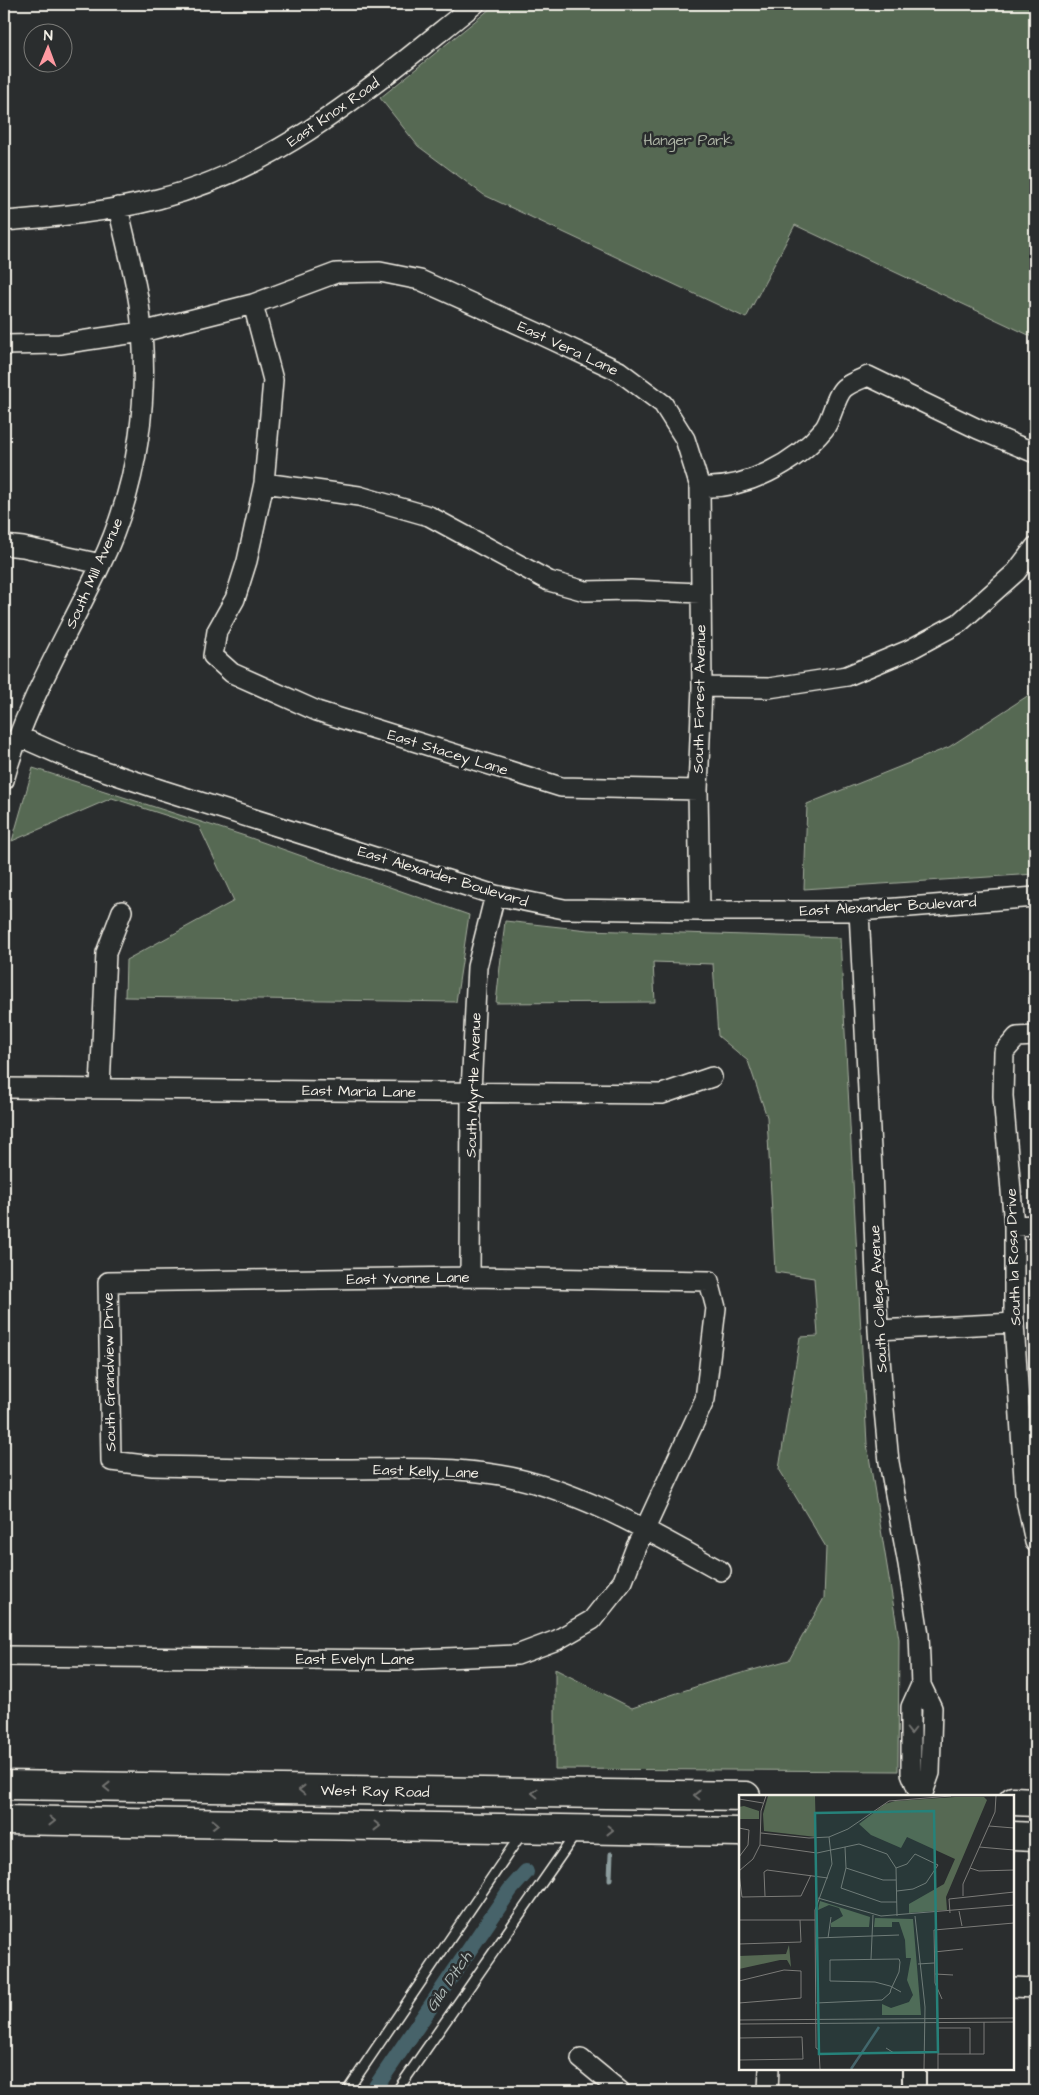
<svg xmlns="http://www.w3.org/2000/svg" width="1039" height="2095" font-family="'Architects Daughter',sans-serif">
	<rect width="100%" height="100%" fill="#2a2d2e"/>
	<filter id="ink" filterUnits="userSpaceOnUse"><feTurbulence type="fractalNoise" baseFrequency=".02" numOctaves="2"/><feDisplacementMap in="SourceGraphic" scale="10" xChannelSelector="R" yChannelSelector="G"/><feConvolveMatrix kernelMatrix="1 2 1 2 8 2 1 2 1" color-interpolation-filters="sRGB"/></filter>
	<g filter="url(#ink)">
		<path fill="#566953" stroke="#a5ad9e" d="M4,4L5,207H4Z
			M496,4H1035V338L795,225L746,318L484,195L418,146L380,98Z
			M1035,691V874L804,889L807,804L949,747Z
			M33,768L248,837L469,915L456,1002L125,997L126,960L234,901L199,826L112,798L12,841Z
			M505,921L588,930L840,938L867,1444L899,1639L898,1771L555,1769V1669L632,1708L713,1681L789,1660L824,1598L826,1547L779,1469L800,1337L818,1336L814,1278L775,1272L767,1117L748,1061L718,1036L713,964L653,962L655,1002L496,1003Z"/>
		<g fill="none" stroke-linecap="round" stroke-linejoin="round">
			<path stroke="#8c9c9d" stroke-width="5" d="M610,1879L611,1854"/>
			<path stroke="#47646b" stroke-width="16" d="M373,2091L510,1890L526,1872"/>
			<g stroke="#f4f1e8" stroke-width="12">
				<path id="service" d="M347,2091L522,1833
					M397,2091L575,1835"/>
			</g>
			<g stroke="#f4f1e8" stroke-width="22">
				<path id="minor" d="M4,221C56,217 107,212 158,199C281,168 378,81 475,4
					M253,304L273,380L264,483L247,561L235,599L217,631L213,656L232,673L317,711L561,787L698,790
					M4,345L60,344L142,332L253,304L336,273L380,272L420,280L540,334L619,371L663,404L685,439L700,487L702,687L698,790L700,911
					M264,483L359,496L429,516L549,581L585,591L631,590L700,593
					M700,487C745,490 795,464 824,429C832,419 835,396 844,388C850,383 861,379 868,376L978,429L1035,453
					M4,545L23,547L101,564
					M702,687L769,688L847,676L909,650L959,623L1016,572L1035,547
					M18,736L77,762L162,790L495,895L564,909L700,911H859L1035,897
					M4,780C25,704 67,636 100,566C139,486 151,392 139,304C134,272 125,239 118,207
					M859,911L872,1170L878,1330L883,1399L889,1462L908,1564L919,1635L921,1685L932,1708L930,1773L922,1796
					M1035,1036L1017,1037L1004,1052L1003,1096L1014,1226V1323L1025,1494L1035,1542
					M4,1088L662,1094L712,1077
					M100,1088L106,953L122,911
					M1014,1226L1035,1225
					M470,1277L471,1092L477,967L495,895
					M878,1330L1014,1323
					M4,1656L398,1660L517,1655L557,1640L592,1620L623,1581L636,1547L645,1529L705,1399L716,1308L709,1281L470,1277L108,1282L111,1461L153,1466C214,1467 276,1469 338,1469C392,1469 447,1466 500,1475C579,1489 652,1533 721,1571
					M920,1796L911,1773V1707L921,1685
					M1013,1987L1035,1988
					M581,2059L620,2091
					M768,2091L769,2069"/>
			</g>
			<g stroke="#f4f1e8" stroke-width="26">
				<path id="tertiary" d="M914,2091V2069"/>
			</g>
			<g stroke="#f4f1e8" stroke-width="31">
				<path id="primary" d="M4,1785L746,1796
					M1013,1801L1035,1802
					M4,1820L740,1832
					M1013,1836L1035,1837"/>
			</g>
			<use href="#service" stroke="#2a2d2e" stroke-width="9"/>
			<use href="#minor" stroke="#2a2d2e" stroke-width="19"/>
			<use href="#tertiary" stroke="#2a2d2e" stroke-width="22"/>
			<use href="#primary" stroke="#2a2d2e" stroke-width="28"/>
		</g>
		<defs><path id="oneway-chevron" d="M-2-3.5L2.5 0L-2 3.5" fill="none" stroke-width="1.6" stroke-linecap="round" stroke-linejoin="round" transform="scale(1.25)"/></defs>
		<g stroke="#71726f">
			<use href="#oneway-chevron" transform="translate(911 1731) rotate(90)"/>
			<use href="#oneway-chevron" transform="translate(107 1787) rotate(-179)"/>
			<use href="#oneway-chevron" transform="translate(302 1790) rotate(-179)"/>
			<use href="#oneway-chevron" transform="translate(535 1793) rotate(-179)"/>
			<use href="#oneway-chevron" transform="translate(697 1795) rotate(-179)"/>
			<use href="#oneway-chevron" transform="translate(52 1821) rotate(1)"/>
			<use href="#oneway-chevron" transform="translate(215 1824) rotate(1)"/>
			<use href="#oneway-chevron" transform="translate(377 1826) rotate(1)"/>
			<use href="#oneway-chevron" transform="translate(610 1830) rotate(1)"/>
		</g>
	</g>
	<g text-anchor="middle" stroke-width="5" stroke-linejoin="round" paint-order="stroke">
		<g font-size="15" fill="#f4f1e8" stroke="#2a2d2e">
			<text transform="translate(333 112) rotate(-35)" y="5">East Knox Road</text>
			<text transform="translate(568 348) rotate(25)" y="5">East Vera Lane</text>
			<text transform="translate(94 573) rotate(-66)" y="5">South Mill Avenue</text>
			<text transform="translate(699 699) rotate(-89)" y="5">South Forest Avenue</text>
			<text transform="translate(448 752) rotate(17)" y="5">East Stacey Lane</text>
			<text transform="translate(443 876) rotate(17)" y="5">East Alexander Boulevard</text>
			<text transform="translate(888 906) rotate(-3)" y="5">East Alexander Boulevard</text>
			<text transform="translate(473 1085) rotate(-88)" y="5">South Myrtle Avenue</text>
			<text transform="translate(359 1091) rotate(1)" y="5">East Maria Lane</text>
			<text transform="translate(1013 1257) rotate(-92)" y="5">South la Rosa Drive</text>
			<text transform="translate(408 1278) rotate(-1)" y="5">East Yvonne Lane</text>
			<text transform="translate(878 1299) rotate(-93)" y="5">South College Avenue</text>
			<text transform="translate(109 1372) rotate(-91)" y="5">South Grandview Drive</text>
			<text transform="translate(426 1471) rotate(2)" y="5">East Kelly Lane</text>
			<text x="355" y="1664">East Evelyn Lane</text>
			<text transform="translate(375 1791) rotate(1)" y="5">West Ray Road</text>
		</g>
		<g font-size="15" fill="#adb4a5" stroke="#2a2d2e">
			<text x="688" y="145">Hanger Park</text>
		</g>
		<g font-size="16" font-style="italic" fill="#afb9b6" stroke="#2a2d2e">
			<text transform="translate(448 1981) rotate(-56)" y="6">Gila Ditch</text>
		</g>
	</g>
	<g transform="translate(739 1795)">
		<rect width="275" height="275" fill="#2a2d2e"/>
		<path d="M29,1H76L77,42L25,36L24,19ZM216,2H245L248,5L207,102L208,115L170,118V109L205,89L216,64L168,42L162,53L132,40L120,29L146,9L156,6ZM5,11L20,16V24H0V12ZM81,106L131,122L130,132H92V128L104,121L100,113L90,110L79,115ZM136,123L174,124L182,220H143V209L152,213L170,207L174,200L168,185L172,163H167L166,145L160,127H153V132H135ZM50,150L52,172L48,165H41L0,174V161L47,159Z" fill="#566953"/>
		<path fill="none" stroke="#47646b" stroke-width="2.5" d="M112,274L140,232"/>
		<path fill="none" stroke="#7b7b78" stroke-width="1" d="M0,4L24,8M250,31L275,33M0,33L10,35L9,50L0,62M22,38L70,43L90,42L109,34L150,6L212,1M21,50L78,58L120,49L148,59L157,73L158,121M106,52L107,73L102,93L142,107H158M240,52L275,55M107,73L144,85H157M157,73L168,69L176,59L199,70L187,88L174,94L158,96M231,73L240,76L275,75M0,76L14,64L21,50L22,16L27,1M0,79L3,102L62,101L72,80M26,101L25,77L28,75L89,83M224,101V89L256,17L257,1M79,103L142,121L275,110M220,116L223,131M211,118L210,104L275,97M176,121L186,212L185,274M0,125H76M77,143L160,140M89,143L92,122M0,149L62,147L61,125M195,157L224,154M132,164L134,120M179,169L195,168M196,179L214,180M0,186L45,175L62,176V203L0,208M203,204L196,188L195,135L275,128M77,208L143,205L151,198L152,194L153,192L160,177L161,167L160,164L91,165V186L136,187L151,191L153,192L162,197M0,225L275,223M0,229L275,227M0,243L63,242L64,264L0,265M147,253L155,258H185M199,259H245V227M81,274L80,255L77,253L76,115L93,69L90,42M199,274V233H231V259"/>
		<path fill="#26827a" fill-opacity="0.15" stroke="#26827a" stroke-width="2.5" d="M195,16L199,257L80,259L76,18Z"/>
		<rect width="275" height="275" fill="none" stroke="#f4f1e8" stroke-width="2.5"/>
	</g>
	<rect width="1039" height="2095" fill="none" stroke="#2a2d2e" stroke-width="20"/>
	<rect x="10" y="10" width="1019" height="2075" fill="none" stroke="#f4f1e8" stroke-width="2" filter="url(#ink)"/>
	<g transform="translate(48 48) rotate(1)"><circle r="24" fill="#2a2d2e" stroke="#7b7b78"/>
	<path d="M0-4L9 19L0 12L-9 19Z" fill="#ff9aa2"/>
	<text y="-8" font-size="14" font-weight="bold" text-anchor="middle" fill="#f4f1e8">N</text>
	</g>
</svg>
